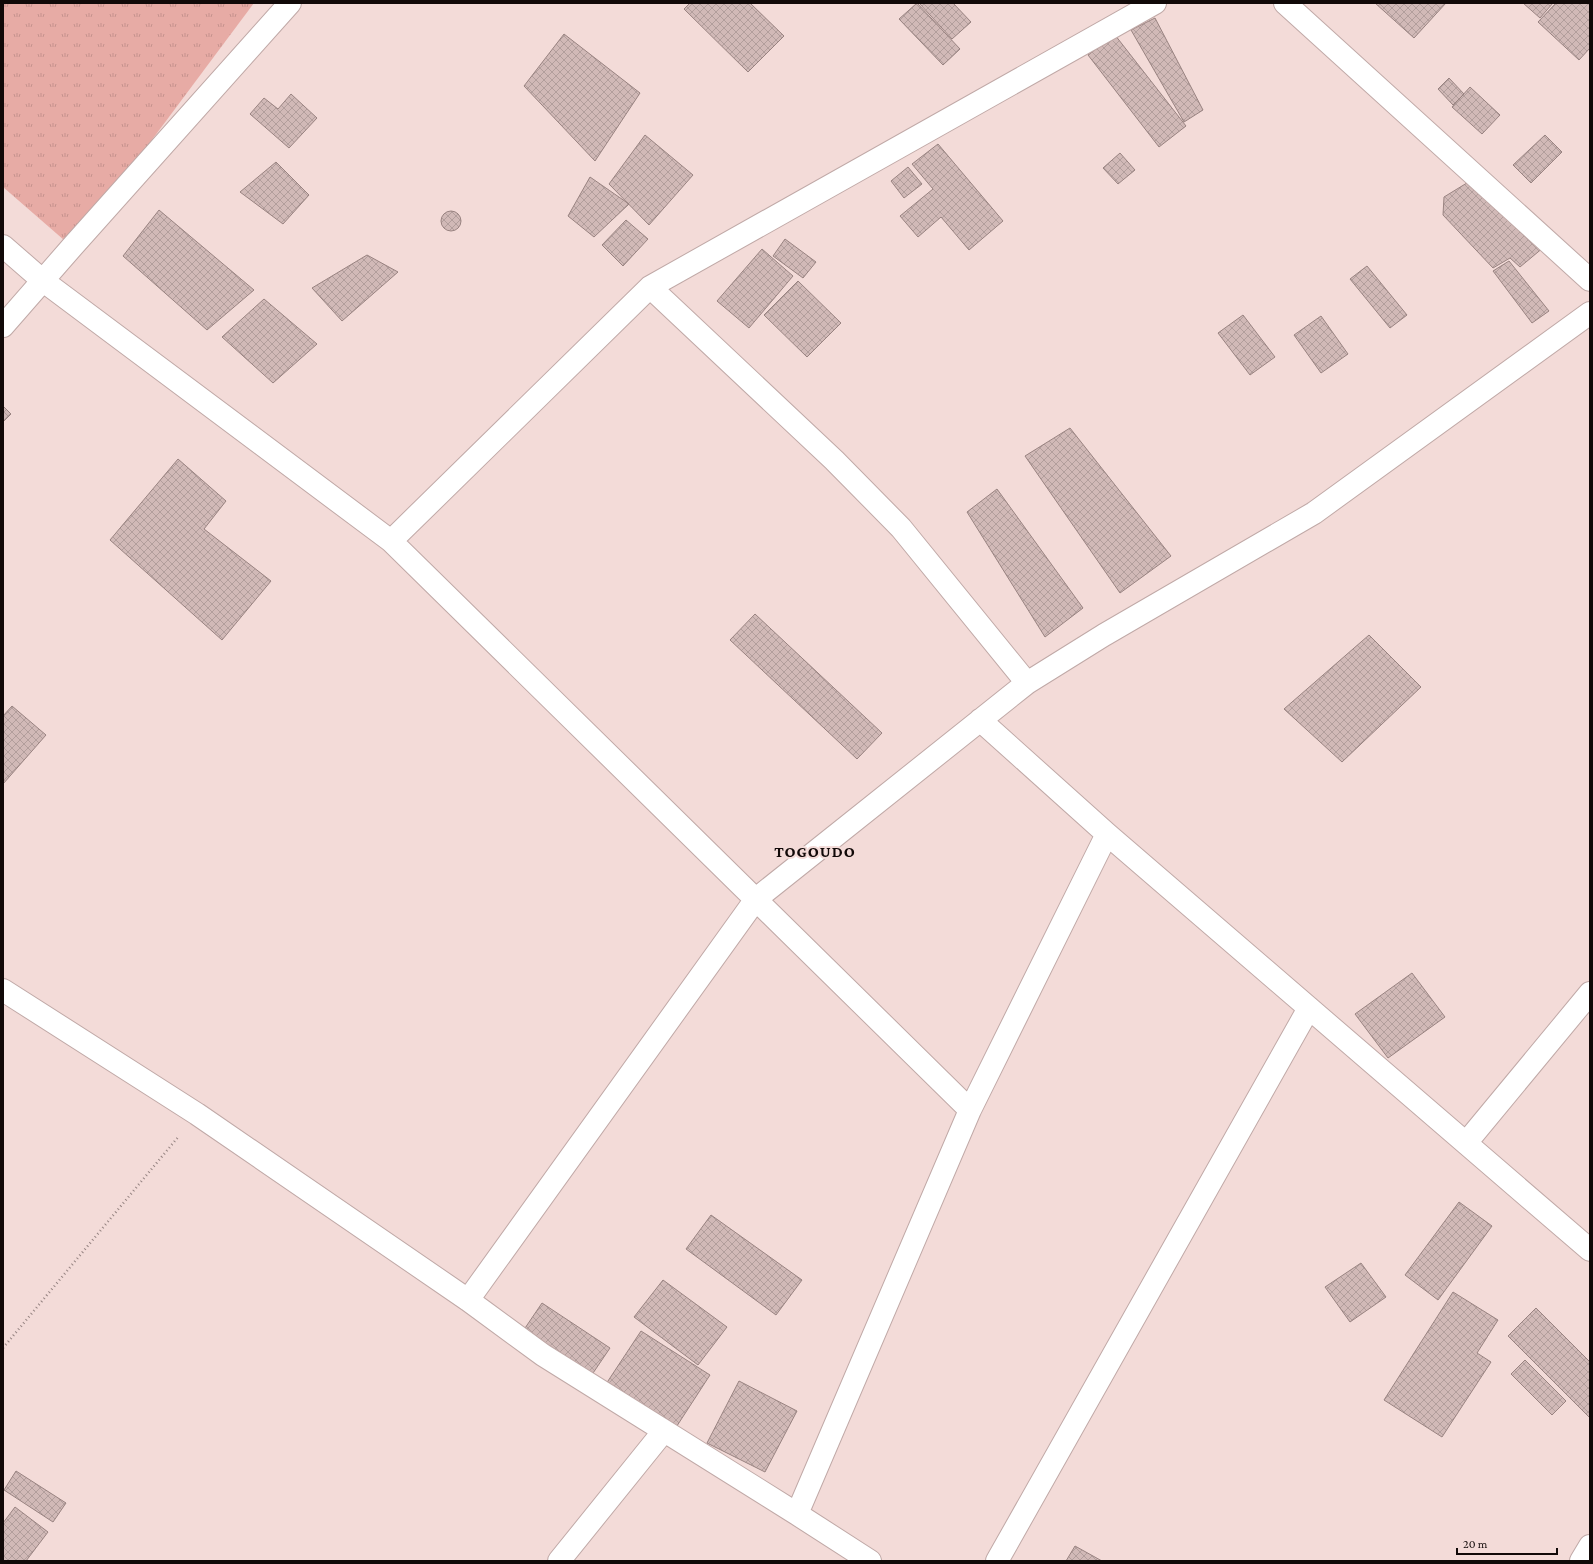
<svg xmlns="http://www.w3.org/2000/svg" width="1593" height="1564" font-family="'Crimson Pro',serif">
	<defs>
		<pattern id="grass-tufts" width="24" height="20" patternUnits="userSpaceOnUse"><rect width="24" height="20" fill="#e7aba5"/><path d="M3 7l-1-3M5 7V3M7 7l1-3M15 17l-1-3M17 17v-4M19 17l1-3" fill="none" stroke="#c5928d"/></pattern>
		<pattern id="building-cross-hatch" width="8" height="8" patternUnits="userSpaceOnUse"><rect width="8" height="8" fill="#d1b9b7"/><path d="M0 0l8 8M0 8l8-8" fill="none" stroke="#b29e9c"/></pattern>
	</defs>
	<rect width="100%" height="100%" fill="#f3dbd8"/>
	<path fill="url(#grass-tufts)" d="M3,3H254L72,247L3,187Z"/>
	<path fill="url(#building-cross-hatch)" stroke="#998381" d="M690,3H750L784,36L748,72L684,9Z
		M917,3L960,49L943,65L899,19Z
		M919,3H953L971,22L952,39Z
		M1375,3H1446L1414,38Z
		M1523,3H1553L1540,18Z
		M1556,3H1590V48L1579,60L1538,22Z
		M1155,18L1203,110L1184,122L1131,30Z
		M564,34L640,93L595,161L524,86Z
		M1115,35L1186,126L1159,147L1088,55Z
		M1449,78L1464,94L1453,105L1438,89Z
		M1470,87L1500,115L1482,134L1452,107Z
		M291,94L317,118L289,148L250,114L264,98L278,109Z
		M645,135L693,175L649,225L609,184Z
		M1545,135L1562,152L1531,183L1513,165Z
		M938,144L1003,221L969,250L941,217L918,237L900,216L933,189L912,164Z
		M1120,153L1135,170L1118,184L1103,168Z
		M276,162L309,195L283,224L240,192Z
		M908,167L922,184L904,198L891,181Z
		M590,177L629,204L594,237L568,216Z
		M1475,178L1544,247L1520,267L1510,258L1493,268L1443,215L1444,197Z
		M159,210L254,290L207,330L123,256Z
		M441 221a10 10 0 1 1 20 0a10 10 0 1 1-20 0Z
		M626,220L648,239L623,266L602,245Z
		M785,239L816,262L803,278L773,256Z
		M762,249L793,276L749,328L717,301Z
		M367,255L398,272L342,321L312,288Z
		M1509,261L1549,311L1532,323L1493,271Z
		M1367,266L1407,315L1390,328L1350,279Z
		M798,281L841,323L807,357L764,315Z
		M264,299L317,344L273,383L222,337Z
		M1243,315L1275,357L1250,375L1218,333Z
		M1321,316L1348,354L1321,373L1294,335Z
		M3,406L11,414L3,422Z
		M1070,428L1171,556L1120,593L1025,456Z
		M178,459L226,501L204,529L271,581L222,640L110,540Z
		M997,489L1083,608L1045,637L967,512Z
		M755,614L882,733L857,759L730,640Z
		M1369,635L1421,687L1342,762L1284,709Z
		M12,706L46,735L3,784V716Z
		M1412,973L1445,1017L1388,1058L1355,1014Z
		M1459,1202L1492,1226L1438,1300L1405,1275Z
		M711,1215L802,1280L776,1315L686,1249Z
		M1361,1263L1386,1297L1350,1322L1325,1287Z
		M663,1280L727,1327L698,1365L634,1317Z
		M1453,1292L1498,1320L1477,1353L1491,1362L1442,1437L1384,1400Z
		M542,1303L610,1348L589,1379L521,1334Z
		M1536,1308L1590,1362V1418L1508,1336Z
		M641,1331L710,1375L673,1432L604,1387Z
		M1525,1360L1566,1401L1552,1415L1511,1374Z
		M739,1381L797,1411L765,1472L707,1443Z
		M16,1471L66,1503L53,1522L4,1490Z
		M15,1507L48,1532L26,1561H3V1523Z
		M1075,1546L1102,1561H1066Z"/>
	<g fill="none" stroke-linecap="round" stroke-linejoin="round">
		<g stroke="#c0a9a7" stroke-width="24">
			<path id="street" d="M1285,3L1590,280
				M3,246L42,280L391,541L970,1110
				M650,287L834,460L901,528L1027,683
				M3,326L72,247L290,3
				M391,541L650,287L1155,3
				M980,720L1107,834L1590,1250
				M3,990L197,1114L468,1300L543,1355L797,1514L870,1561
				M1466,1143L1590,993
				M468,1300L756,899L1027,683L1104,635L1314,513L1590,313
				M797,1514L970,1110L1107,834
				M559,1561L663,1432
				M997,1561L1309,1008
				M1581,1561L1590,1546"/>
		</g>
		<path stroke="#958381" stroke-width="2.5" stroke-dasharray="1 3" stroke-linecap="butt" d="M3,1348L179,1136"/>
		<use href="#street" stroke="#fff" stroke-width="22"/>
	</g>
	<g text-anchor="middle" stroke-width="4" stroke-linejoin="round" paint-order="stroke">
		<g font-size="16" font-weight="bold" letter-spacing="1" fill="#110908" stroke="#f3dbd8">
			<text x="815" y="857">TOGOUDO</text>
		</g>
	</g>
	<rect width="1593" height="1564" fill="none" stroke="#110908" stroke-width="8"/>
	<path d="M1457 1548v6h100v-6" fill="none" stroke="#110908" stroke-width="2"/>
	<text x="1463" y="1548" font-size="12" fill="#110908" stroke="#f3dbd8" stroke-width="3" paint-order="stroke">20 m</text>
</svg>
